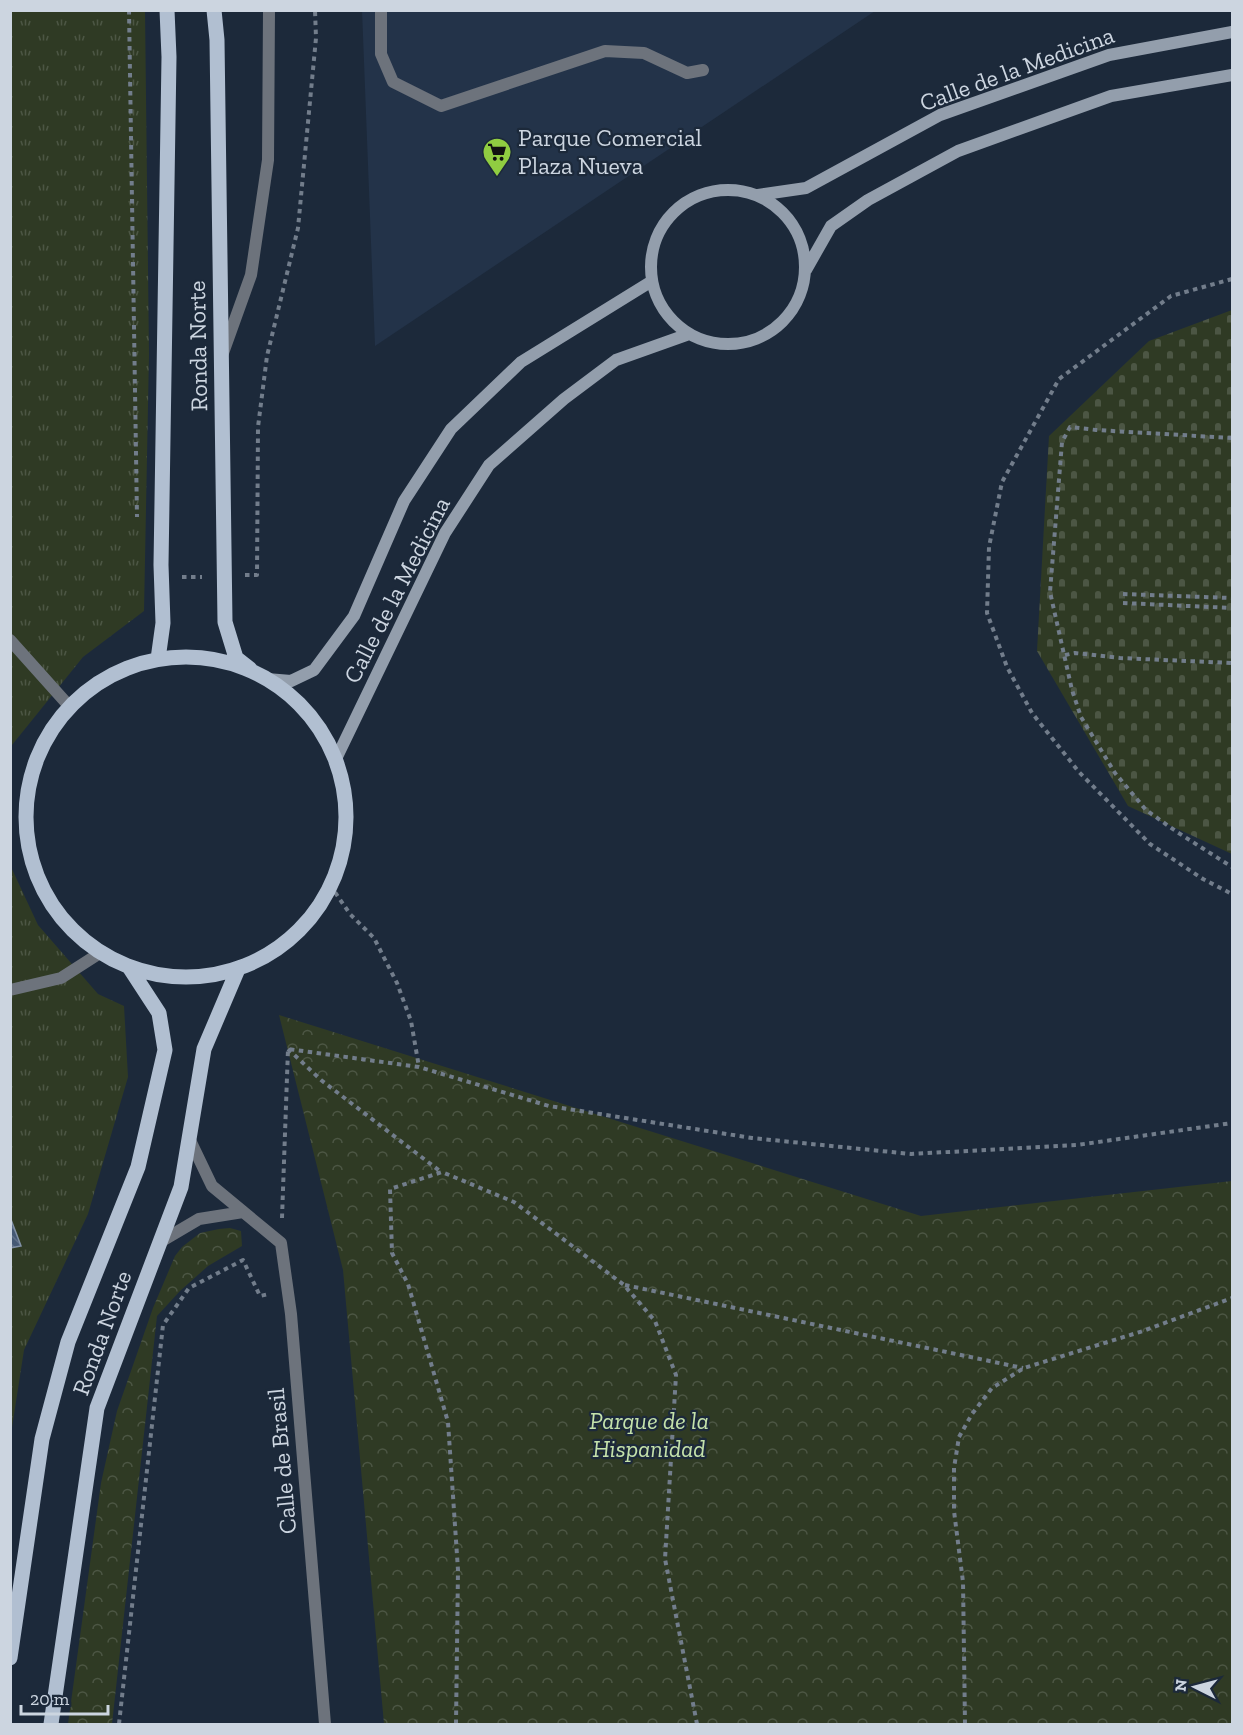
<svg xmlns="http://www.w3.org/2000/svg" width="1243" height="1735" font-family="'Zilla Slab',serif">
	<defs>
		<pattern id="grass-tufts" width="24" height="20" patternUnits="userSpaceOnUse" patternTransform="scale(1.5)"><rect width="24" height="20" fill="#2f3a24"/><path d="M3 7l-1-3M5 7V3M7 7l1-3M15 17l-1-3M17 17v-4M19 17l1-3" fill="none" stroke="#4c5644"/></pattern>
		<pattern id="forest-crowns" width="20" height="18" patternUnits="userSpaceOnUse" patternTransform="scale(1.5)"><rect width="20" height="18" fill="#2f3a24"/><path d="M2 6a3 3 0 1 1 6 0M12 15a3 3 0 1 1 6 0" fill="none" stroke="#4c5644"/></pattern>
		<pattern id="cemetery-stones" width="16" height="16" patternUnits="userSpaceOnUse" patternTransform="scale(1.5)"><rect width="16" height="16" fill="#2f3a24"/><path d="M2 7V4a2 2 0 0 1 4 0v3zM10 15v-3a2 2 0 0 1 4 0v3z" fill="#4c5644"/></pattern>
		<pattern id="building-back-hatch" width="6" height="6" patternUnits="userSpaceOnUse" patternTransform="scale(1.5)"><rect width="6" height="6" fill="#455974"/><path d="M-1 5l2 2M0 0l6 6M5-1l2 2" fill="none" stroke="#5f7088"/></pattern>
	</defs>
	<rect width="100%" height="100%" fill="#1c293a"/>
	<path fill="#233349" d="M362,10L875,11L375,346Z"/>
	<path fill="url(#grass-tufts)" d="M11,11H145L149,354L144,611L83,657L12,745L11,779Z
		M11,867L38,925L98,994L124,1006L128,1077L88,1214L24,1350L11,1434Z"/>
	<path fill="url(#forest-crowns)" d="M279,1015L921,1216L1232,1181V1724H384L343,1270Z
		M230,1228L241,1231L242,1246L208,1266L180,1291L157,1316L112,1724H68L101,1483L117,1411L153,1308L175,1256L182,1247L200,1233L219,1229Z"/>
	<path fill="url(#cemetery-stones)" d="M1232,310V854L1128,806L1037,651L1049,436L1149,341Z"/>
	<path fill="url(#building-back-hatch)" stroke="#8090a5" stroke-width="1.5" d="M10,1217L21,1246L10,1248Z"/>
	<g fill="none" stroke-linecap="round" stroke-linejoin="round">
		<path stroke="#727d8b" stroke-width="4" stroke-dasharray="4.5 4.5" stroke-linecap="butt" d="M129,10L137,517
			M1232,279L1171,296L1059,379L1002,482L989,547L987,613L1007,667L1032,713L1079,772L1150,844L1203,879L1232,894
			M1232,438L1096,430L1070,427L1062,442L1050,592L1072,690L1081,717L1115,773L1146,810L1177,832L1232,867
			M245,575H257L258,427L267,356L298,228L316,38L315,10
			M182,577H202
			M1123,594L1232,598
			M1123,603L1232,608
			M1065,655L1075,653L1120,658L1232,663
			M330,885L350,914L374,938L397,983L411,1021L419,1067
			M288,1049L321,1080L441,1172
			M282,1218L288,1049L419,1067L549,1106L752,1138L911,1154L1077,1145L1232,1123
			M625,1285L1023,1368
			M119,1724L163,1325L189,1288L243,1260L260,1296L269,1294
			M456,1724L458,1570L448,1422L408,1284L392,1253L390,1189L442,1172L514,1202L624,1285L655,1321L676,1375L665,1559L697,1724
			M965,1724L963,1582L954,1511V1468L959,1437L972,1414L992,1388L1024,1368L1143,1331L1232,1298"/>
		<path stroke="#6d737c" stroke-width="12" d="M381,10V54L393,82L441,106L605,51L644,53L687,73L703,70
			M10,640L70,707"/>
		<path stroke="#6d737c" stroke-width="12" d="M223,353L251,275L268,160L269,10
			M10,990L61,978L100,953
			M189,1138L212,1186L281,1243L291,1314L325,1724
			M160,1242L199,1219L243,1212"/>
		<path stroke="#939eac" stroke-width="12" d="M651 267a77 77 0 1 1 154 0a77 77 0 1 1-154 0Z
			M758,195L806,188L940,115L1109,55L1232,32
			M806,270L831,226L868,200L958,151L1111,96L1232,75
			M267,679L291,681L314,670L354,616L404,501L451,429L521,362L652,281
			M335,761L445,533L489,465L564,399L616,360L689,334"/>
		<path stroke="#b1bfd1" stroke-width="15" d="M214,10L217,40L225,622L236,658L250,669
			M26 817a160 160 0 1 1 320 0a160 160 0 1 1-320 0Z
			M158,659L163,623L161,565L169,57L167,10
			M10,1658L42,1439L68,1342L138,1167L165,1050L159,1013L129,967
			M51,1724L97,1408L181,1187L204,1049L238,969"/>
	</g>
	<defs>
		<g id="supermarket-pin" transform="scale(1.5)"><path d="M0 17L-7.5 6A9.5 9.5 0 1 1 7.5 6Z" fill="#90cd41" stroke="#1c293a"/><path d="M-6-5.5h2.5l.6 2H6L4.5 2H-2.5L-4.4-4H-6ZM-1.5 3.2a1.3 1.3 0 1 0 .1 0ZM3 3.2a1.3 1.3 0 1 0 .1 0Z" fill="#111"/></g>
	</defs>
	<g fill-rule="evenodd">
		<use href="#supermarket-pin" x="497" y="152"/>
	</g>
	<g text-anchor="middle" stroke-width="4.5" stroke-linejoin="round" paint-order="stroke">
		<g font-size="24" fill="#ccd5e0" stroke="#1c293a">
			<text transform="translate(1017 69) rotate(-20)" y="8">Calle de la Medicina</text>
			<text transform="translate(198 346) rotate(-91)" y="8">Ronda Norte</text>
			<text transform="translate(397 590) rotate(-63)" y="8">Calle de la Medicina</text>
			<text transform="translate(102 1333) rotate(-70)" y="8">Ronda Norte</text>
			<text transform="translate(282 1461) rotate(-95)" y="8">Calle de Brasil</text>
		</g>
		<g font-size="24" fill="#ccd5e0" stroke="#1c293a" text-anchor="start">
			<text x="518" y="146">Parque Comercial<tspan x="518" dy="28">Plaza Nueva</tspan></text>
		</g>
		<g font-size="24" font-style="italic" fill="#c5e2ab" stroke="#1c293a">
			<text x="649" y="1429">Parque de la<tspan x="649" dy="28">Hispanidad</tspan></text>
		</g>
	</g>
	<rect width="1243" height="1735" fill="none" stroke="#ccd5e0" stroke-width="24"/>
	<g transform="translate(1195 1687) rotate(276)" stroke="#1c293a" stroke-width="4.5" paint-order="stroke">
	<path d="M0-4.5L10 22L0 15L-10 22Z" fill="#ccd5e0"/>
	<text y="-9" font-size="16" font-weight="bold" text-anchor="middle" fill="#ccd5e0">N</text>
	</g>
	<path d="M21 1705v9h87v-9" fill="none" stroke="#ccd5e0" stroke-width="3"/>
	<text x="30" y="1705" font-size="18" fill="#ccd5e0" stroke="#1c293a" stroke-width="4.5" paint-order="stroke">20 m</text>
</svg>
